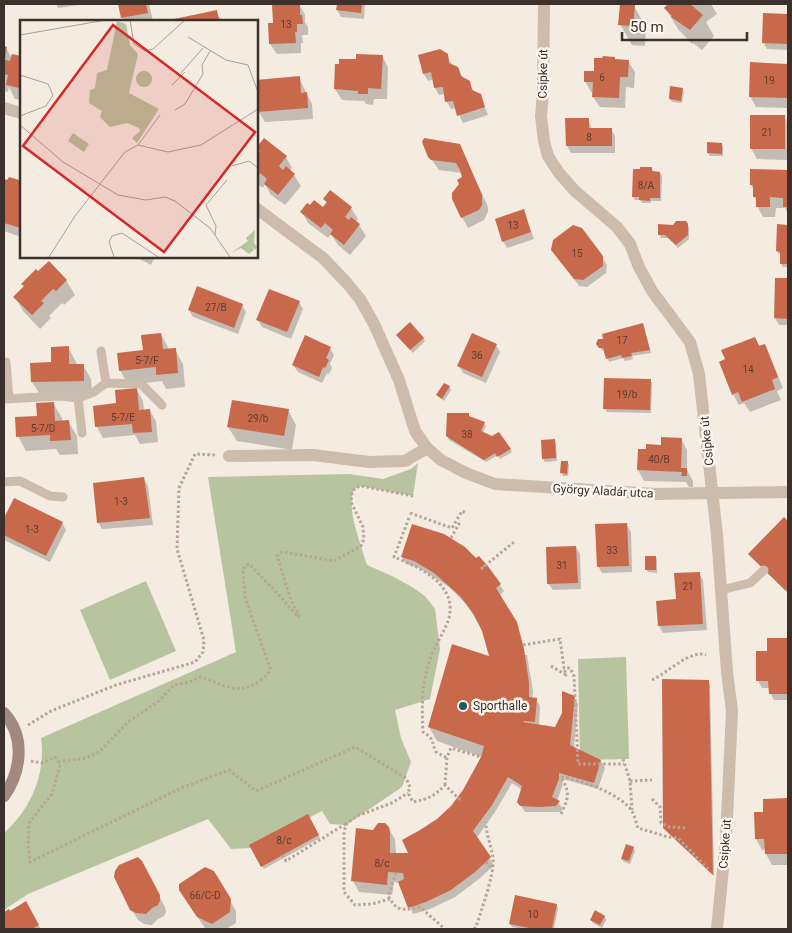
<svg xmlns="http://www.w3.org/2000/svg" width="792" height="933" font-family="Roboto,sans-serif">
	<rect width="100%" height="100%" fill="#f4ebe1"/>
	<path fill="#b8c4a0" d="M418,463L413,496L361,486L355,488C344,504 362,547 367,565L392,576L412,587L425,596L435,609L440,649L430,699L395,710L401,738L411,762L402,787L346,825L330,824L322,811L250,848L231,849L208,819L28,894L4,910V833C31,809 46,774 41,738L236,652L208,477L349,474L383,479L411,469Z
		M146,581L176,651L110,680L80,610Z
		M626,657L629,759L580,760L578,659Z"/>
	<path fill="#0003" d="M56,4H84L58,8Z
		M119,4H149L153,21H124Z
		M299,4L305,15V22L308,27V35H302L303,43H301V53L277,54L270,44Z
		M338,4H365L364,19L341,17L337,10Z
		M671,4H711L717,14L706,22L714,36L702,50L693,43L692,44L678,29L666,9Z
		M634,6L646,27L645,46L632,45L620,24Z
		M216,12L222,21H176V20Z
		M764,15H788V50L767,49L763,42Z
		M4,48H6L12,58L13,56L21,58V100L15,99L9,87L8,92L4,91Z
		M447,55L452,65L458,68L463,78L469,82L474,92L480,95L488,115L463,123L456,108L451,109L447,102L445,94L439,95L435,88L434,79L428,81L424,74L419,56Z
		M382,56L388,67L387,99H374L373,105L366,104L364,101L342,100L335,89L357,61Z
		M615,60L628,61L635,72L634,88L626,87L625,108L600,107L593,97L594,92H591L585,81Z
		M751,64L788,65V108L756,107L750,96Z
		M299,78L312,104L313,119L265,122L259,112L256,102V81Z
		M682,89L684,92L682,103L672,102L670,99Z
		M784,117L788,123V160L757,159L751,148Z
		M588,119L592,129H611L615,136V153H571L567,146Z
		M722,144L723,147V156H710L708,153Z
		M460,145L488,207V212L484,220L468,228L462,217L464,178L462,173L439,170L429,156Z
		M258,148L286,157L292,168L289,171L294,175L301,186L285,205L271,195L265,184L263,188L256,183V157L260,153Z
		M652,168L653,171L660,173L662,176L661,201H651V203H642L640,200H635L633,197Z
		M752,171H788V214L785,208H776L775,217H763L757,206V202L754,196V190L751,185Z
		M21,178V237L4,231V181L20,182Z
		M331,191L351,208L358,219L355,222L359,225L366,236L350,255L338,245L331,234L328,238L308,223L302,212L323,209L327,204L324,199Z
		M523,211L534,239L507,248L503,241Z
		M686,222L689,228V239L678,248L668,238H661L659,234L674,226Z
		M778,225L788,226V267H783L781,264V254H779L777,251Z
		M553,250L602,257L607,265L606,273L587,287L579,286Z
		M134,256H155L151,265Z
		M776,279L788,280V325H779L775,318Z
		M66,280L75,295L64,305L62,303L49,316L51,318L40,329L23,311L15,297L25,287L23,284Z
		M299,302L303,309L291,339L262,327L258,320Z
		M242,305L246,312L238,334L193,317L189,310Z
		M644,328L651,353L632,356L633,359L625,361L623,358L609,362L605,350H602L599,347Z
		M161,334L169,349L175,350L183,364L185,387L166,389L162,381L128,385L120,370L144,351Z
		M400,338H423L425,341L413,353Z
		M755,338L760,347L764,345L770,356L783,388L777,391L781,400L750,412L744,403L739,405L733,394L726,360Z
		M496,345L500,352L486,383L463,373L459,366Z
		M68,347L76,362L77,365H83L91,379L92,395L41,396L32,382Z
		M330,348L334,355L330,364L332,368L329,374L327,373L322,383L298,372L293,365Z
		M650,380L652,383L651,413L607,412L605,409Z
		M449,387L451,390L444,401L438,395Z
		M137,390L143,401L144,411H150L156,421L158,442L140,444L135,435L103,438L97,427L95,407L117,405Z
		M53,403L62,418V422L68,421L77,436L78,454L60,455L56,449L26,451L18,436Z
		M288,410L296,425L292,450L237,441L228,427Z
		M470,417L484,423L486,426L483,433L492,438L499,433L512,452L500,459L498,455L486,462L449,440L447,436Z
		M681,439L687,450V470L693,481V487H689L686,482L644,481L638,470L639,450L662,446Z
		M555,441L556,444L557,461L545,462L543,459Z
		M567,462L569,465L568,476H563L562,473Z
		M144,479L148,486L153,525L102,529L98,522Z
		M14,500L62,523L66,530L50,562L4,540V521Z
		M784,519L788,523V593L752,557Z
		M627,525L631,532L632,572L602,573L598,566Z
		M576,547L580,554L581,589L553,590L548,583Z
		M402,557L476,560L485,565L504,591L499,596L516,622L525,655H527L533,691L532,699H536L540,706L539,726L556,729L574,697L578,704L574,748L601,761L605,768L598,789L563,779L562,787L557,801L563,809L560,812H525L519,802L522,790L512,783L495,812L476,839L494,865L479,879L455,897L430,909L413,914L400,883L394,882L392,895L359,892L353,881L358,830L373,831L388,828L395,839L396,854L409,855L437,820L452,806L464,791L482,757L437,741L429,727L491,657L483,630L466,604L449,587L419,568L406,564Z
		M656,557L657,560V573L648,572L646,569Z
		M699,573L703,580L707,630L663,633L659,626L657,602L677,600Z
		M769,639H788V700H774L770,693V688H762L758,681L769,652Z
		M708,681L710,684L714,876L667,831Z
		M788,800V865H772L766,854V849L762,850L756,839L764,813V801Z
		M307,815L320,838L264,869L251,846Z
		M633,848L635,851L630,864L624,862L622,859Z
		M213,872L236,911V923L226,929L205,928L187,901Z
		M147,873L165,907L166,912L164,916L158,919L152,925L144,924L138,920L131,909Z
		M25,903L41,929H4V914Z
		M556,905L558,908L554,929H524L512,927L510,924Z
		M605,916L606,920L602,928L593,923L591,920Z"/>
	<path fill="#c8694b" d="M118,4H146L148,13L121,18Z
		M272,4H300V15H302L303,24H297V32H295L296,43L269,44L268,23H273Z
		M337,4H362L361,13L336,10Z
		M620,4L635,5L633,26L618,25Z
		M668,4H690L703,15L690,30L671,17L672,16L664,8Z
		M217,10L219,21H175L174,19Z
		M763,13L788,14V44L762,43Z
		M4,46L7,47L5,60L10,61L12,54L21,56V78L19,88L6,85L8,75L4,74Z
		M440,49L448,54L449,63L458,67L461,76L470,81L472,90L481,94L485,107L457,116L453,101L445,102L443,87L434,88L431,72L423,74L418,55Z
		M356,54L383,55L381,89L368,88V94H358V91L334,89L335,64H339V59H356Z
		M603,56L615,57V59L629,60L628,77H620L619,98L592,97L593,82H584V71H594V58H602Z
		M750,62L788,64V98L749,97Z
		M300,76L301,93L307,92L308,108L257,112L256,80Z
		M670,86L683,88L681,101L669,99Z
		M750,115H785V149H750Z
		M565,118H589V128H612V146H566Z
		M264,138L287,156L279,166L283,170L286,166L295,174L278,195L264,184L267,179L260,173L256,177V156L260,151L256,148Z
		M424,138L460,144L482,195V205L479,210L461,218L452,199V193L459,184L457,180L462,177L460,170L456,163L431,160L428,157L422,142Z
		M707,142L722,143V154L707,153Z
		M640,167H652V171L660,172V198H650V201L639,200V197H632L633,169H640Z
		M750,169L788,170V207H783V198L770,197V207H756V197H753V185H750Z
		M21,175V228L4,223V179L7,180L9,177L19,180Z
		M330,190L352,207L345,217L349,220L351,217L360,224L344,245L330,234L333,230L325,223L321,228L300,212L307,203L310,205L314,200L323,207L327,202L323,199Z
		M524,209L531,232L502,242L495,219Z
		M676,221H686L688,224V235L676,245L665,235H658V224L673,225Z
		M777,224L788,225V264H780V252L776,251Z
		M573,225L582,228L603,256V266L583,280L574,279L551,250L553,240Z
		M49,261L67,280L56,291L53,289L41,301L44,303L32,315L13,297L24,286L21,284L36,269L38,271Z
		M775,278H788V319L774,318Z
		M197,286L243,304L234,328L188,310Z
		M269,289L300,301L287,332L256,320Z
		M410,322L424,338L410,350L396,335Z
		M643,323L650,350L631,353L632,356L622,358L621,355L606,359L603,348H599L596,344L598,339H603L602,334Z
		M161,333L163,349L176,348L178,373L156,375V367L119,371L117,353L143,350L141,335Z
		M472,333L497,344L482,377L457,366Z
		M305,335L331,347L326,358L329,360L325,368L323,367L319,377L292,365Z
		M755,337L759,346L765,344L778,377L772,380L775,389L742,402L738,392L732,395L719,362L725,359L721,350Z
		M69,346V364H84V381L31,382L30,363L51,362V347Z
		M604,378L651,379L650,410L603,409Z
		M444,383L450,386L442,399L436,395Z
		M137,388L139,410L150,409L152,432L133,433L132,424L95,427L93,406L116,403L115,390Z
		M232,400L289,409L284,436L227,427Z
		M54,402L55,421L69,420L71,440L50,441V435L16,437L15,417L37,416L36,403Z
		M447,413H469V416L485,422L481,431L492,436L499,432L511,449L497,457L495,453L484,460L446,436Z
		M661,437L682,438L681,468H687V476H681L682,472L637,470L638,449H646V444L661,445Z
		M555,439L556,458L542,459L541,440Z
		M561,461H568L567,474L560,473Z
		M144,477L150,518L97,523L93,483Z
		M14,498L63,522L46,556L4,535V518Z
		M784,517L788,521V588L786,591L748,554Z
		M627,523L629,566L597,567L595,524Z
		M412,524L444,534L465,547L476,558L479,556L486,564L481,568V569L487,565L501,584L496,588L517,622L524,649L529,683V697L537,698L535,722L524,721L523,722L555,727L562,713V691L575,696L570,745L601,760L594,783L559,773V779L552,797L560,801L556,806L539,807L520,806L517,802L522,786L508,777L492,805L473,831L491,857L475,872L451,890L426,902L408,908L398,882L404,879L403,873L388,872L387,885L351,881L356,828L373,830L378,823H385L389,827L390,832V853H408L402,840L420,830L437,819L451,806L463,790L481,757L484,746L428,727L452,644L489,656L482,631L473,613L460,596L434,573L414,561L401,557Z
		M576,546L578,583L547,584L546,547Z
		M645,556H656V570H645Z
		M700,572L703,624L658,626L656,601L676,599L674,573Z
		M767,638H788V694H769L768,681H756V651H767Z
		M662,679L709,680L713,875L663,828Z
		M788,798V854H765L764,839H755L754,812H763V799Z
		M308,814L319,835L261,867L249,845Z
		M626,844L634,847L629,861L621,859Z
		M138,857L142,861L160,895V901L158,905L152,908L146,914L136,913L130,910L114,877L115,871L119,865Z
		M205,867L214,871L231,899L230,912L212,924L197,917L179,890V884Z
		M515,895L557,904L552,929H535L509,924Z
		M26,901L39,925L32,929L27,928L24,929H4V912L9,909L10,911Z
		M595,910L605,916L600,925L590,920Z"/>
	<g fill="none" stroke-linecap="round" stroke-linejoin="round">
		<path stroke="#b9a596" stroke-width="3" stroke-dasharray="2.5 2.5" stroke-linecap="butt" d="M410,513L452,528L462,511L466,513
			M409,518L394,557C419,567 460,585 448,621C443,635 433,648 429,663C421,685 422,709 423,732C435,739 431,742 436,752L447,758
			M451,538L460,522
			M481,569L514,542
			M298,617L299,615L291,600L277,556L281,552H284L334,561L361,546L364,539L363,527L351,502L352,493L355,488L361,486L413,496
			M523,645L560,639L564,668H570L574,676L578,764H624
			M551,666L566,675L564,668
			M652,680C667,673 691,649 706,655
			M28,725L51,711L116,685L195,662L203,652L204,640L177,549L179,488L195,454L216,455
			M623,759L630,781L632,810
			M31,761L42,763L55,757L60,765L52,794L29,823L28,844L30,862L181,788L229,770L256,791L355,747L406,778L410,787L408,793L413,802C428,799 435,796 445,785L460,800
			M58,762L86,758L99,752L128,722L159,701L174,685L190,682L200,677C223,684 239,697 261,680C266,676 269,674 270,668L245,597L243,570L245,566L249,564L251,566L279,595L298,617
			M630,781L652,780
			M445,785L447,757L451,748L481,757
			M652,799L660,807L661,823L669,827L686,828
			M561,814C569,797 570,793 561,777C580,779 624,795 633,813C635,817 636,823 638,828L668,837L678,838L709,870
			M282,855L286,861L347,823
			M486,862L492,869
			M396,873L388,896C398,913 403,910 420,907L445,929
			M390,899L372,904L355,905L344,892V831L347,823L357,816L392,803L408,793
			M474,929L476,927C481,910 495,874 493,857C491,845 486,835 486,822"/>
		<path stroke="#cdbbac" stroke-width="9" d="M101,351L106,383
			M6,362L9,399
			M78,398L82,433
			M4,399L60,396L78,398L94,392L106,383L141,384L162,405
			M4,482L20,481L50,496L63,497
			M721,590L750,583L764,570"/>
		<path stroke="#cdbbac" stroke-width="12" d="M544,4L543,93L541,116L544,141L548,156L559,173L575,191L617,227L630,244L639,267L652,291L690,342L699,374L717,535L727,672L732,711L726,839L717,929
			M4,108L21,113
			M256,208L323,258L346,282L360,299L374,324L399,380L415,431L427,448L441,460L466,473L495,484L656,494L788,492
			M229,456L313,455L369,462L405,461L427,448"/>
		<path stroke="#a18a7d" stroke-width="12" d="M4,713C26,737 21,772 4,796"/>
	</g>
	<circle fill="#1f5a5e" stroke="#fbf5ee" stroke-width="2" cx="463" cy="706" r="5"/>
	<g text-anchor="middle" stroke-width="5" stroke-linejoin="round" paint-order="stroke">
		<g font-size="10" fill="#5e3e33">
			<text x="286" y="28">13</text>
			<text x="602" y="81">6</text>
			<text x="769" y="84">19</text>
			<text x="767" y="136">21</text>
			<text x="589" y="141">8</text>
			<text x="646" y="189">8/A</text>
			<text x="513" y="229">13</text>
			<text x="577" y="257">15</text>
			<text x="216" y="311">27/B</text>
			<text x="622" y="344">17</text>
			<text x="477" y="359">36</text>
			<text x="147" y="364">5-7/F</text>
			<text x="748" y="373">14</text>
			<text x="627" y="398">19/b</text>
			<text x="123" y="421">5-7/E</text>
			<text x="258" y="422">29/b</text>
			<text x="43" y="432">5-7/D</text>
			<text x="467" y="438">38</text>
			<text x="659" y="463">40/B</text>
			<text x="121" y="505">1-3</text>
			<text x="32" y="533">1-3</text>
			<text x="612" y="554">33</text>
			<text x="562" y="569">31</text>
			<text x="688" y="590">21</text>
			<text x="284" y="844">8/c</text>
			<text x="382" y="867">8/c</text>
			<text x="205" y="899">66/C-D</text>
			<text x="533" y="918">10</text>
		</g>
		<g font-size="12" fill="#3b302b" stroke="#fbf5ee">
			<text transform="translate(543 74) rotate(-89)" y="4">Csipke út</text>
			<text transform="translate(707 441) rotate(-96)" y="4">Csipke út</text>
			<text transform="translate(603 491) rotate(3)" y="4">György Aladár utca</text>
			<text transform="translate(725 844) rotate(-86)" y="4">Csipke út</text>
		</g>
		<g font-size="12" fill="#3b302b" stroke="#fbf5ee" text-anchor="start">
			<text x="473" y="710">Sporthalle</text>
		</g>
	</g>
	<g transform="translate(20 20)">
		<rect width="238" height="238" fill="#f4ebe1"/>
		<path d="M97,1L106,4L110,25L118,34L109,73L139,89L117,123L112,118L120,111L119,108L107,103L90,107L80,97L82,91L69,83L70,70L75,68L77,53L87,50ZM116 59a8 8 0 1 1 16 0a8 8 0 1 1-16 0ZM53,113L69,124L64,132L48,121ZM235,210L234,223L237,227L235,230L231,225L234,230L229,234L221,228L211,233L228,221L226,218Z" fill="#b8c4a0"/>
		<path fill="none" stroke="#aaa098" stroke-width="1" d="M110,0L114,24L125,31L133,29L165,0M0,15L86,0M168,17L206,40L228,45L238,72M161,53L183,28M0,55L28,64L33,75L26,86L0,96M152,65L165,52M155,90L165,84L183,54L182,45L190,31M0,105L43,142L98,175L126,180L145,177L155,181L190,208L210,237M118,125L140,95M212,146L229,141L238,148M195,215L196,206L186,185L207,160M29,237L55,196L105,132L118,125L148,132L181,125L238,89M94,237L89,222L92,216L102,213L138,237"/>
		<path fill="#d62828" fill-opacity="0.15" stroke="#d62828" stroke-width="2.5" d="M93,5L235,112L144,232L3,126Z"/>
		<rect width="238" height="238" fill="none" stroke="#3b302b" stroke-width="2.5"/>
	</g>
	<rect width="792" height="933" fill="none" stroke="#3b302b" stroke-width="10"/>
	<path d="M622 32v8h125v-8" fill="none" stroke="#3b302b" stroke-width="2.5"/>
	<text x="630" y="32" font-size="15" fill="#3b302b" stroke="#fbf5ee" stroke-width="4" paint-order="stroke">50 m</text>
</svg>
